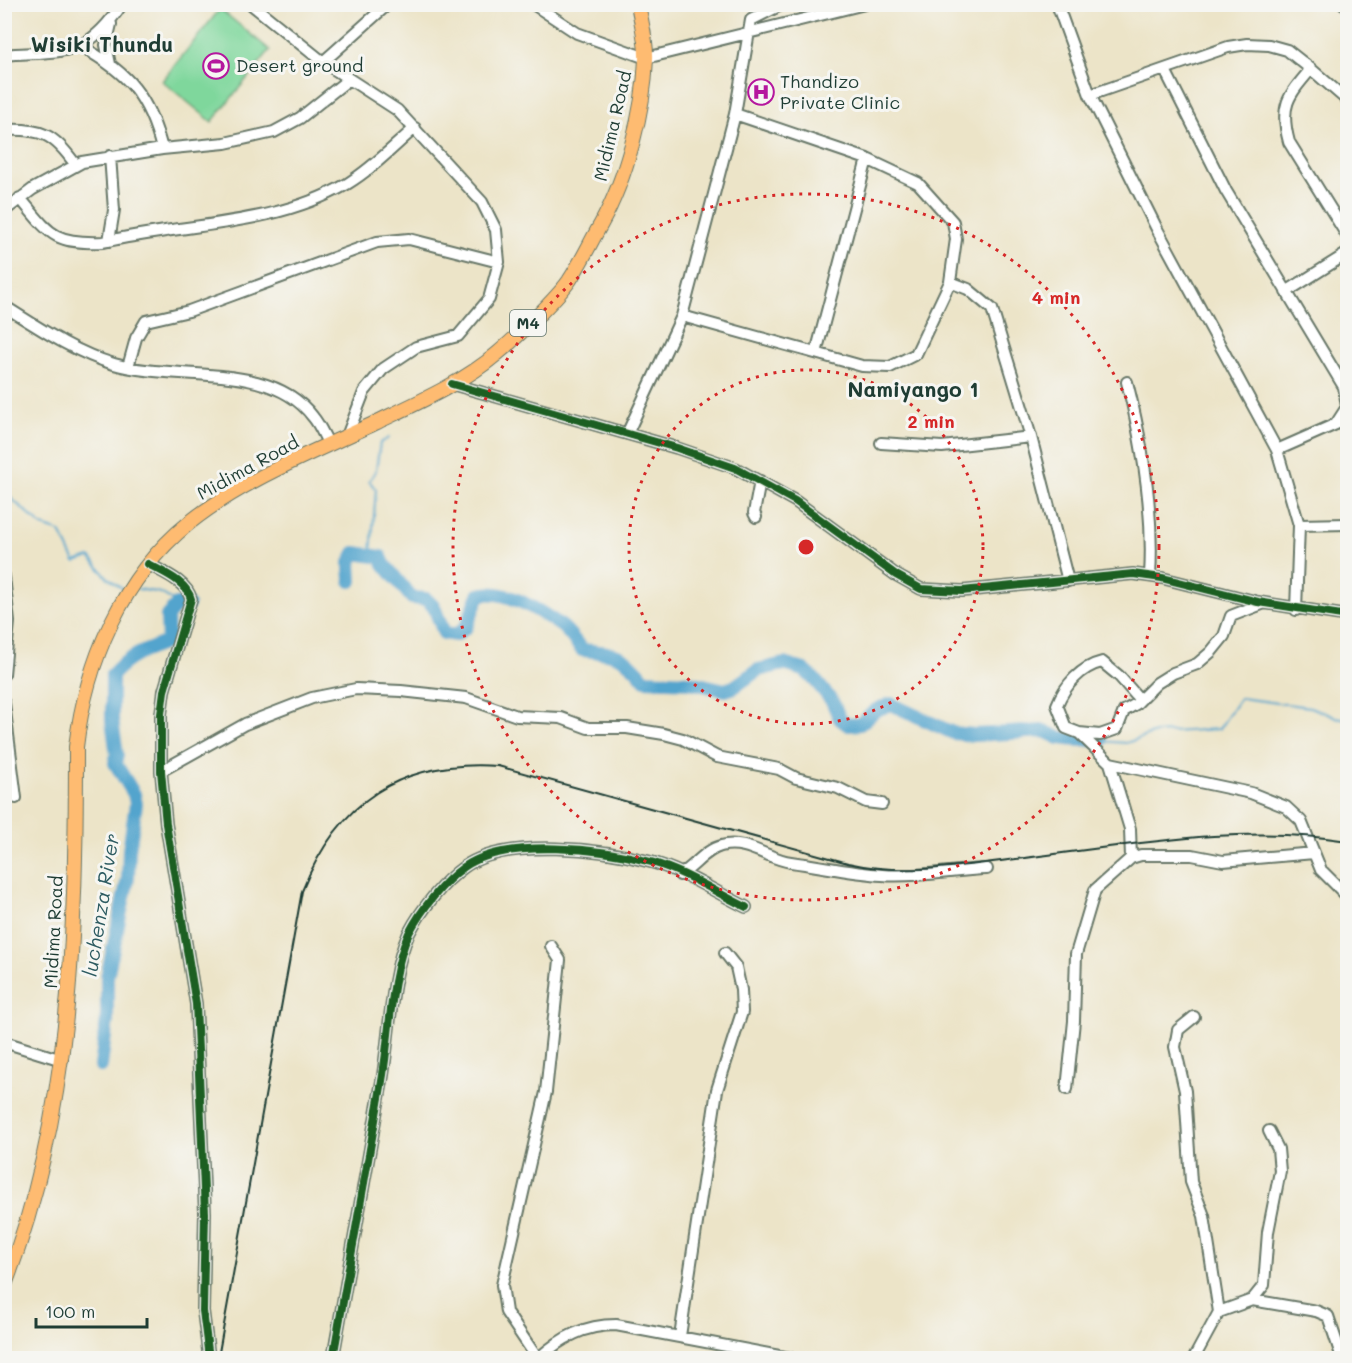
<svg xmlns="http://www.w3.org/2000/svg" width="1352" height="1363" font-family="Mali,sans-serif">
	<rect width="100%" height="100%" fill="#f6f6f2"/>
	<filter id="ink" filterUnits="userSpaceOnUse"><feTurbulence type="fractalNoise" baseFrequency=".0167" numOctaves="2"/><feDisplacementMap in="SourceGraphic" scale="12" xChannelSelector="R" yChannelSelector="G"/><feConvolveMatrix kernelMatrix="1 2 1 2 8 2 1 2 1" color-interpolation-filters="sRGB"/></filter>
	<filter id="wash" filterUnits="userSpaceOnUse"><feTurbulence type="fractalNoise" baseFrequency=".008" numOctaves="4" result="noise"/><feDisplacementMap in="SourceGraphic" scale="24" xChannelSelector="R" yChannelSelector="G"/><feGaussianBlur stdDeviation="1.35" result="paint"/><feColorMatrix in="noise" values="0 0 0 0 0 0 0 0 0 0 0 0 0 0 0 0 0 1.4 0 .05"/><feComposite in="paint" operator="in"/></filter>
	<g filter="url(#wash)">
		<rect width="100%" height="100%" fill="#ece4c8"/>
		<path fill="#7fd79c" stroke="#4f8a68" stroke-width="1.5" d="M220,9L270,50L212,122L162,81Z"/>
		<g fill="none" stroke-linecap="round" stroke-linejoin="round">
			<path stroke="#52a4cd" stroke-width="2" d="M4,492L42,526L60,532L75,562L90,557L107,577L123,589
				M371,554L376,489L369,481L376,470L380,443L389,438
				M138,589L161,593L178,604
				M1101,741L1126,743L1155,733L1219,729L1240,698L1310,707L1335,717L1348,719"/>
			<path stroke="#52a4cd" stroke-width="14" d="M351,581L350,563L355,553L381,557L384,564L412,598L426,599L434,607L444,633L456,635L466,627L479,595C504,587 540,611 560,625C569,631 575,642 582,650C613,653 625,653 645,680L690,682L725,690L734,687L758,670L784,664L804,670L814,679L832,701L840,719L848,725L860,724L876,710L891,704L953,733L974,735L1044,731L1059,738L1082,740
				M1089,740L1101,741
				M101,1066L107,1020V977L128,878L129,850L136,804L134,794L115,763L117,755L112,720V675C127,657 146,650 168,642L167,616L178,604L188,605"/>
		</g>
	</g>
	<g filter="url(#ink)">
		<g fill="none" stroke-linecap="round" stroke-linejoin="round">
			<g stroke="#677768" stroke-width="14">
				<path id="minor" d="M251,4L323,62L397,110L482,202L496,230L499,262L489,299L458,336L416,347L383,369L364,392L347,436
					M533,4L577,33L646,58L865,4
					M1057,4L1090,95L1157,229L1277,450L1299,525L1296,610
					M1344,4L1348,6
					M82,47C129,73 149,97 162,149
					M4,55C64,50 86,59 122,4
					M323,62L388,4
					M110,64L106,45L111,24
					M1311,69L1348,101
					M1165,70L1226,191L1344,387L1347,407L1336,424L1277,450
					M1090,95L1228,47L1247,44L1269,45L1287,50L1311,69C1288,96 1279,106 1289,142L1348,237
					M4,130C41,128 54,134 75,164
					M20,198C50,234 53,244 103,242C184,223 273,227 347,184C372,169 393,147 415,128
					M4,211L33,189L82,162L162,149L225,143L274,132L300,118L349,79
					M109,241L114,210L110,156
					M950,282L968,289L992,309L1031,437L1068,581
					M1286,292L1348,253
					M4,306C39,328 74,352 114,364C175,382 271,360 313,417C320,425 324,436 329,445
					M682,316L735,114L751,20L783,4
					M816,353L867,159
					M128,367L136,338L146,321L189,311L377,242L409,239L499,262
					M1127,382C1143,445 1154,511 1150,576
					M452,384L677,448L735,468L795,501L896,575L921,589L962,591L1133,574L1162,578L1258,602L1348,616
					M627,434L682,316L862,366L890,367L916,354L950,282L956,239L953,222L918,183L867,159L735,114
					M881,443L942,447L1031,437
					M756,517L754,513L760,481
					M1299,525L1348,524
					M148,564C164,573 186,581 191,599L164,691L161,714V771L166,824L196,1004L205,1213L203,1311L209,1358
					M4,576L9,622L4,674
					M1140,700L1119,676L1102,662C1081,667 1065,685 1057,705L1066,728L1079,733L1100,735L1117,729L1124,711L1136,704L1157,683L1173,673L1197,664L1211,652L1224,636L1231,616L1262,604
					M4,703L16,798
					M1079,733L1110,763L1251,793L1286,807L1301,821L1321,870L1348,897
					M1110,763L1130,829L1131,858
					M161,771L245,724L312,698L356,689L401,691L466,698L517,716L561,718L588,728H627L664,734L683,739L717,757L779,769L796,778L838,788L866,802L882,804
					M680,875C694,867 705,850 721,846C746,839 768,859 791,862C821,866 852,873 882,875C916,878 953,870 987,869
					M1194,1017L1178,1030L1175,1047L1185,1091L1191,1182L1204,1216L1219,1312L1194,1358
					M4,1042L62,1060
					M1067,1089L1074,1021L1076,954L1095,890L1131,858L1141,855H1192L1223,861L1314,853
					M1252,1300L1316,1311L1328,1316L1342,1358
					M1219,1312L1252,1300L1264,1285L1268,1232L1280,1171L1278,1149L1269,1131
					M680,1336L717,1090L742,1012L741,990L736,967L725,953
					M333,1358C349,1266 366,1173 382,1081C390,1035 390,975 409,933C421,910 443,882 464,867C507,837 604,849 651,862C682,870 717,893 746,907
					M537,1358L506,1312L502,1285L546,1092L560,960L551,946
					M539,1358C562,1337 585,1325 616,1325L790,1358"/>
			</g>
			<g stroke="#677768" stroke-width="16">
				<path id="major" d="M4,1287C72,1114 76,930 76,747C86,662 122,577 189,523C244,479 312,453 375,423C417,403 463,383 498,353C515,339 557,298 569,281C581,263 590,243 601,224C626,179 644,111 646,59C647,42 641,22 638,4"/>
			</g>
			<use href="#minor" stroke="#fff" stroke-width="10"/>
			<use href="#major" stroke="#febb71" stroke-width="14"/>
			<path stroke="#1f3d34" stroke-width="2" d="M218,1358L302,891C338,802 400,759 498,766L848,863C904,876 960,866 1016,859C1125,846 1239,823 1348,841"/>
			<g stroke="#f6f6f2" stroke-width="11">
				<path id="cycleway" d="M452,384L677,448L735,468L795,501L896,575L921,589L962,591L1133,574L1162,578L1258,602L1348,616
					M148,564C164,573 186,581 191,599L164,691L161,714V771L166,824L196,1004L205,1213L203,1311L209,1358
					M333,1358C349,1266 366,1173 382,1081C390,1035 390,975 409,933C421,910 443,882 464,867C507,837 604,849 651,862C682,870 717,893 746,907"/>
			</g>
			<use href="#cycleway" stroke="#1b5e20" stroke-width="8"/>
		</g>
	</g>
	<g fill="none" stroke="#d62828" stroke-width="3" stroke-dasharray="3 6">
		<circle cx="806" cy="547" r="177"/>
		<circle cx="806" cy="547" r="353"/>
	</g>
	<defs>
		<g id="stadium-ring" transform="scale(1.35)"><circle r="9.5" fill="#f6f6f2" stroke="#b5179e" stroke-width="1.5"/><path d="M0-5a6.5 5 0 1 0 0 10a6.5 5 0 1 0 0-10ZM-3.5-1.8h7v3.6h-7Z" fill="#b5179e"/></g>
		<g id="hospital-ring" transform="scale(1.35)"><circle r="9.5" fill="#f6f6f2" stroke="#b5179e" stroke-width="1.5"/><path d="M-5-5h3v3.5h4V-5h3V5h-3V1.5h-4V5h-3Z" fill="#b5179e"/></g>
	</defs>
	<g fill-rule="evenodd">
		<use href="#stadium-ring" x="216" y="66"/>
		<use href="#hospital-ring" x="761" y="92"/>
	</g>
	<g text-anchor="middle" stroke-width="6" stroke-linejoin="round" paint-order="stroke">
		<rect fill="#f6f6f2" stroke="#60746d" stroke-width="1.5" x="510" y="310" width="36" height="26" rx="4.5"/>
		<g font-size="16" font-weight="bold" fill="#1f3d34">
			<text x="528" y="329">M4</text>
		</g>
		<g font-size="18" fill="#1f3d34" stroke="#f6f6f2" text-anchor="start">
			<text x="236" y="72">Desert ground</text>
			<text x="780" y="88">Thandizo<tspan x="780" dy="21">Private Clinic</tspan></text>
		</g>
		<g font-size="18" fill="#1f3d34" stroke="#f6f6f2">
			<text transform="translate(613 126) rotate(-77)" y="6">Midima Road</text>
			<text transform="translate(248 468) rotate(-29)" y="6">Midima Road</text>
			<text transform="translate(54 932) rotate(-87)" y="6">Midima Road</text>
		</g>
		<g font-size="20" font-style="italic" fill="#2e5c62" stroke="#f6f6f2">
			<text transform="translate(101 905) rotate(-81)" y="7">luchenza River</text>
		</g>
		<g font-size="21" font-weight="bold" fill="#1f3d34" stroke="#f6f6f2">
			<text x="102" y="52">Wisiki Thundu</text>
			<text x="913" y="397">Namiyango 1</text>
		</g>
	</g>
	<circle cx="806" cy="547" r="9" fill="#d62828" stroke="#f6f6f2" stroke-width="3"/>
	<g font-size="18" text-anchor="middle" font-weight="bold" fill="#d62828" stroke="#f6f6f2" stroke-width="6" stroke-linejoin="round" paint-order="stroke">
		<text x="1056" y="304">4 min</text>
		<text x="931" y="428">2 min</text>
	</g>
	<rect width="1352" height="1363" fill="none" stroke="#f6f6f2" stroke-width="24"/>
	<path d="M36 1318v9h111v-9" fill="none" stroke="#1f3d34" stroke-width="3"/>
	<text x="45" y="1318" font-size="18" fill="#1f3d34" stroke="#f6f6f2" stroke-width="4.5" paint-order="stroke">100 m</text>
</svg>
